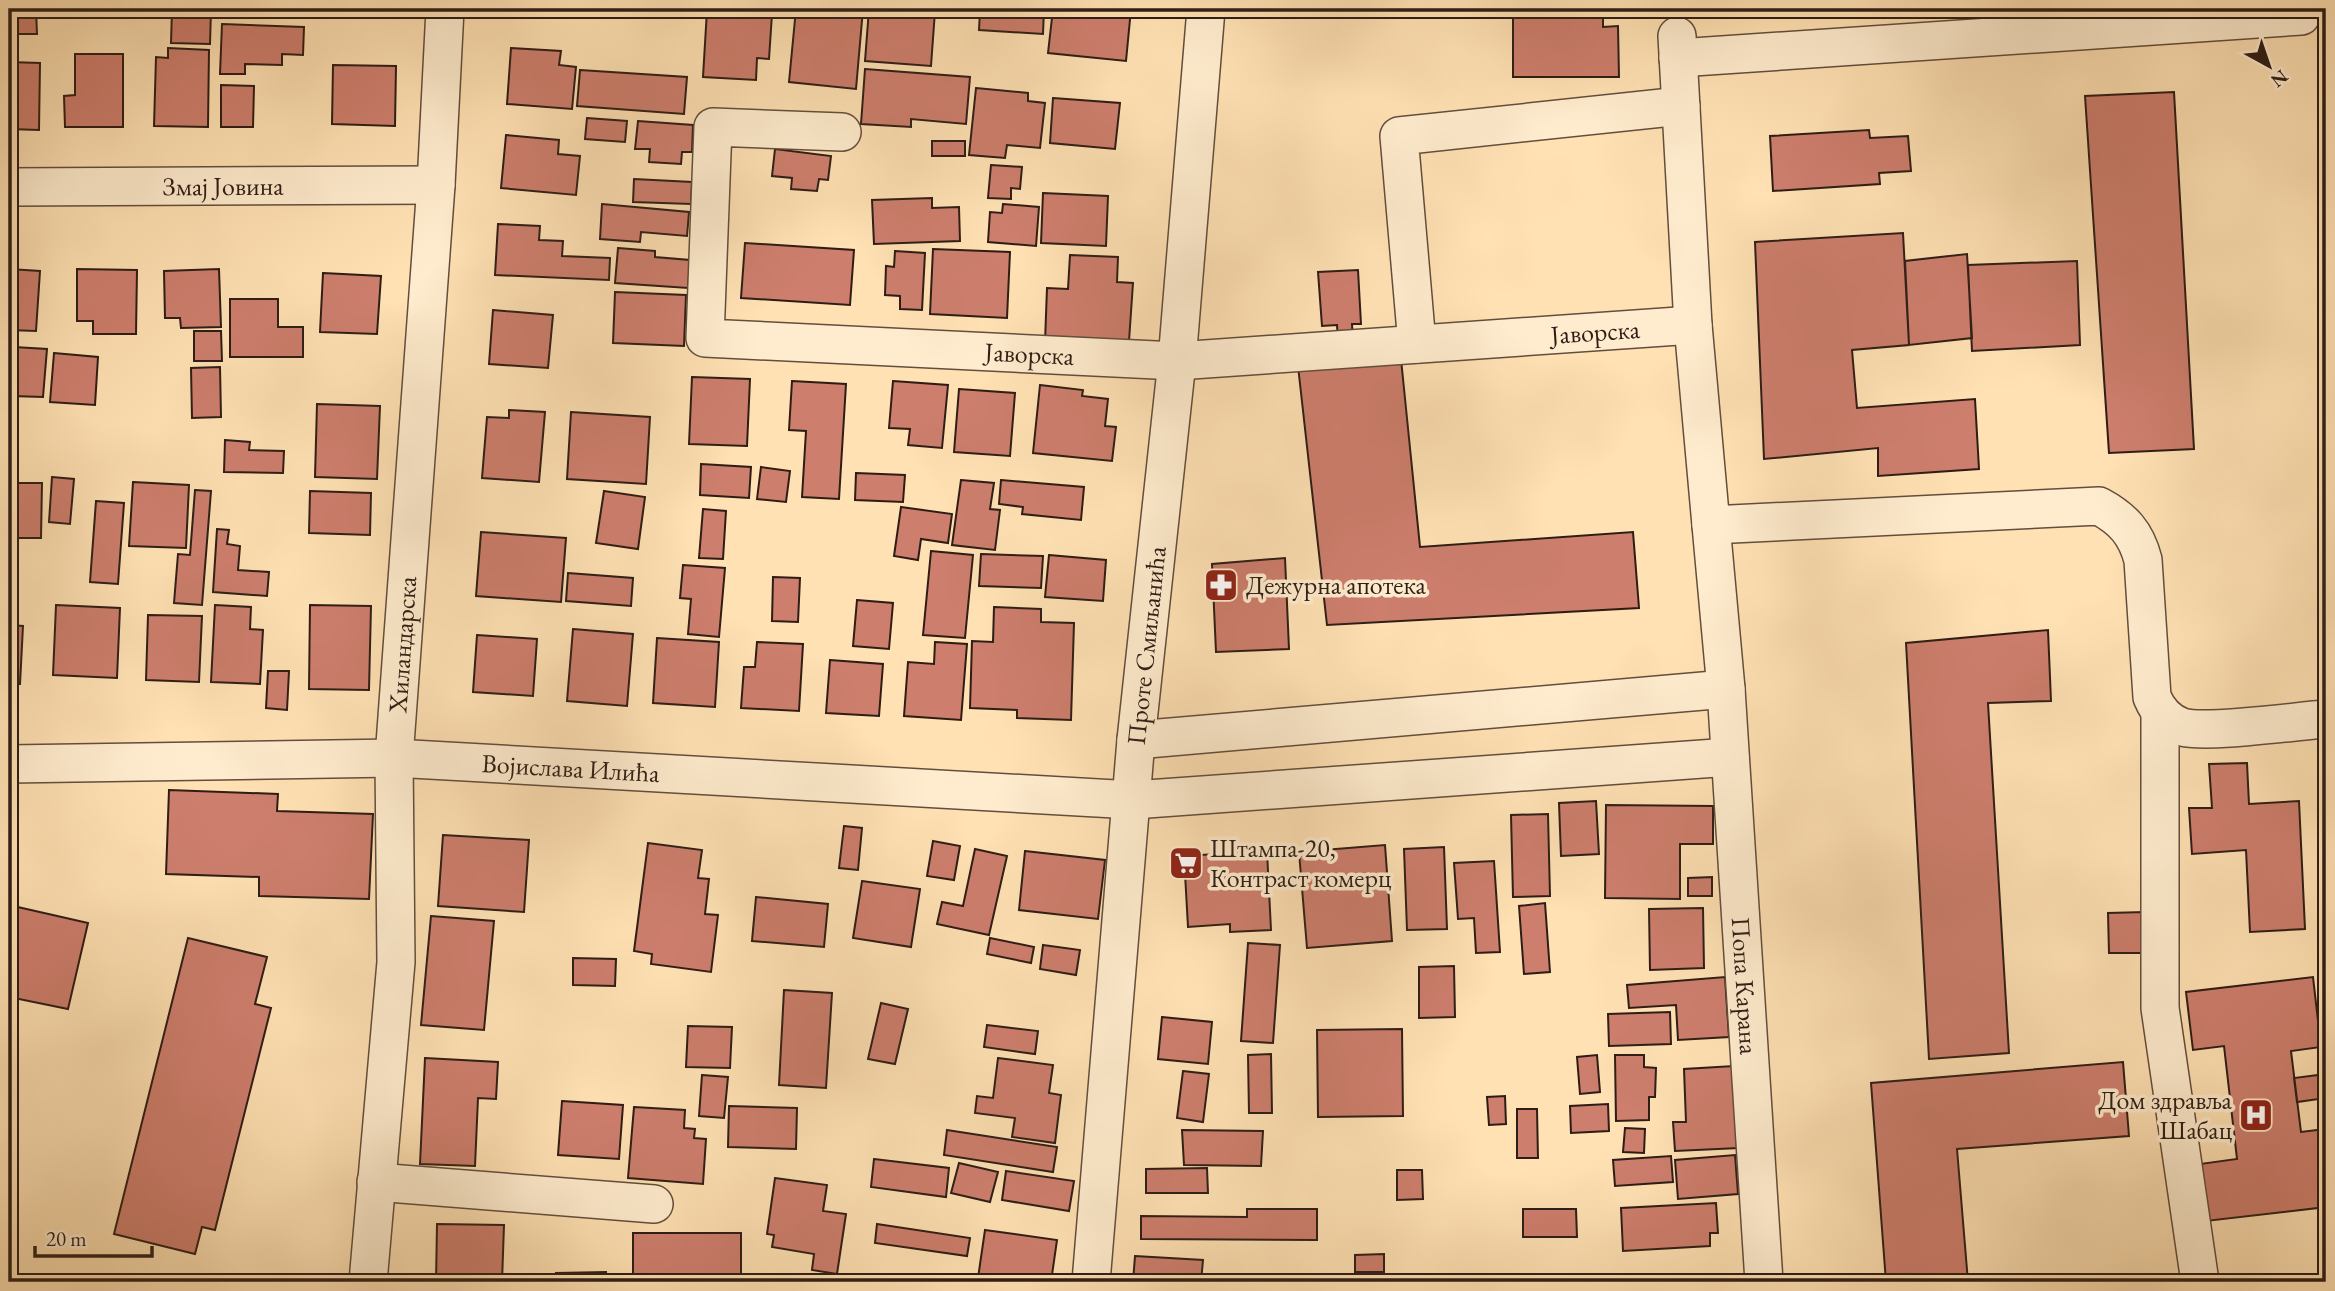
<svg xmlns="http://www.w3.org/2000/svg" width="2335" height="1291" font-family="'EB Garamond',serif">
	<rect width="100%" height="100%" fill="#ffe1b3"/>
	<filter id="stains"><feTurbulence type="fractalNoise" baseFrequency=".00286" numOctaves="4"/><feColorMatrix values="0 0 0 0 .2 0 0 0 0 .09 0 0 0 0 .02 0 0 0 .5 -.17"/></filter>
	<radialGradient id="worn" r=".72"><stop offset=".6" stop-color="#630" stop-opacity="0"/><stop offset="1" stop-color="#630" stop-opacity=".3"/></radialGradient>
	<path fill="#cd7e6d" stroke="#2e1d16" stroke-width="2" d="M9,9H36L37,34H9Z
		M99,9H120L119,15L99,14Z
		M172,9H211L210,44L171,43Z
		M653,9H693L692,17L652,13Z
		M796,9H863L856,89L789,82Z
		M869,9L935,11L931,66L865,61Z
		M972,9H1044L1043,34L979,30L980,11Z
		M1053,9H1131L1126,61L1048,53Z
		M1513,9H1603V27L1618,26L1619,77H1513Z
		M707,10L772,14L769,59L757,58L756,80L703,77Z
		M222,24L304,27L303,55L282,54V65L245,64V74H220Z
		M168,48L209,50L208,127L154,126L156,57L168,58Z
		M511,48L561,51L559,65L576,67L572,109L507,104Z
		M75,54H123V127H65L64,96L75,95Z
		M9,62L40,63L39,130L9,129Z
		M333,65L396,66L395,126L332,124Z
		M865,69L970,77L966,124L911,119V127L861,124Z
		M580,70L687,77L684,114L577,106Z
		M221,85L254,86L253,127H221Z
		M976,88L1028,93V101L1045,103L1040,148L1007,145L1005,158L969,155Z
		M2174,92L2194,449L2109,453L2085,96Z
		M1053,98L1120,103L1115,149L1050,143Z
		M587,118L627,121L625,142L585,139Z
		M638,121L693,125L692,152H682L681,164L649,162L650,149H635Z
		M1869,130L1870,138L1908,136L1911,171L1879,173L1880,184L1773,191L1770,136Z
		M506,135L559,140L558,154L580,156L576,195L501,188Z
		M932,141H965V156H932Z
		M775,149L831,156L828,180L819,179L817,191L791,189L792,178L772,176Z
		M991,165L1022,167L1020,189L1011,188V199L988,198Z
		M634,179L692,182L691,204L633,202Z
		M1043,193L1108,196L1106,246L1041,243Z
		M932,198V208L959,207L960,241L874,244L872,200Z
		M602,204L689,212L687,236L641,232L640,242L600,239Z
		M1003,204L1039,207L1036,246L988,242L990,212L1002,213Z
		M498,224L540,226L539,240L563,241L562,256L610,258L609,280L495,275Z
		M1903,233L1909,345L1852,350L1857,408L1975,399L1979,469L1878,476V448L1764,459L1755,242Z
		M745,243L854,250L850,305L741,298Z
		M618,248L655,251V257L690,260L688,288L615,283Z
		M933,249L1010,252L1007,318L930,314Z
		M895,251L925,253L922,310L900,309V296L885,295L886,266L894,267Z
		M1967,254L1972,338L1909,345L1905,261Z
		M1070,255L1118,257L1117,282L1133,283L1129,341L1045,342L1047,288L1068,289Z
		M2077,261L2080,345L1972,351L1968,265Z
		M9,269L40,271L36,331L9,330Z
		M77,269L137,270L136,334H93V321H77Z
		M219,269L221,327L181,328L180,318H165L164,271Z
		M1358,270L1361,324H1352L1353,341L1338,342L1337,325L1322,326L1318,272Z
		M323,273L381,276L377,334L320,332Z
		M615,292L686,295L684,346L613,343Z
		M230,299H278V327H303V357H230Z
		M493,310L553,315L548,368L489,364Z
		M194,331H221L222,361H194Z
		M14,347L47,349L43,397L11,396Z
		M54,353L98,357L95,405L50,402Z
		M1401,359L1420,547L1633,532L1639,608L1327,625L1298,366Z
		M220,367L221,417L192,418L191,368Z
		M692,377L750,379L747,446L689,444Z
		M792,381L846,384L839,499L802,497L806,431L789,430Z
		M893,381L948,385L942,448L908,445L910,429L889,428Z
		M1040,385L1083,390L1082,396L1108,399L1105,426L1116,427L1112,461L1033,453Z
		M959,389L1015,393L1010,456L954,452Z
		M317,404L380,406L377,479L315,477Z
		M509,410L545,412L539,482L482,478L487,417L509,418Z
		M571,412L650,417L646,484L567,479Z
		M225,440L250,442L249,450L284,451L283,473L224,472Z
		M701,464L751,467L749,498L700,495Z
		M761,467L790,471L786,502L757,499Z
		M856,473L905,475L903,502L855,500Z
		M52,477L74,479L70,524L49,522Z
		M961,480L994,483L990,509L1000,510L995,550L952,545Z
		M1001,480L1084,487L1081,520L1022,514L1023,507L999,504Z
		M133,482L189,485L186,548L129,546Z
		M9,483H42L41,538H9Z
		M195,490L211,491L202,605L174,603L178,554L190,555Z
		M310,491L371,493L370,535L309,533Z
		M604,491L645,497L638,549L596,543Z
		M96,501L124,503L118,584L90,582Z
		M901,507L952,514L948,543L921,539L918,560L894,556Z
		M703,509L726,511L723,559L699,558Z
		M217,529L229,530L227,544L240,546L238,570L269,572L267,596L213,592Z
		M481,532L566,538L561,602L476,596Z
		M931,551L973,555L965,638L923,635Z
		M981,554L1043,556L1041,588L979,586Z
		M1049,555L1106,560L1103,601L1045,597Z
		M1285,558L1289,649L1216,652L1212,564Z
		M683,565L725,568L719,637L688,634L691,599L680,598Z
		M568,573L633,578L631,606L566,601Z
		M773,577L800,578L798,622L772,621Z
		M857,600L893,603L889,649L853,646Z
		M56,605L120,608L117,678L53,675Z
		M215,605L251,607L250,629L263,630L260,684L211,682Z
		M310,605L371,606L369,690L309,689Z
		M994,607L1041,609V622L1074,623L1071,720L1017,718V710L970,708L972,641L993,642Z
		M148,615L202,616L199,682L146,680Z
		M9,625L23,626L20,684H9Z
		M573,629L633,634L627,706L567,701Z
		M2048,630L2051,701L1988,703L2009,1053L1929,1059L1906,643Z
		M477,635L537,639L533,696L473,692Z
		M657,638L719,642L715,707L653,703Z
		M757,642L803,644L799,711L741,708L744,667H755Z
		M935,642L967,644L961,720L904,716L908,662L934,664Z
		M830,660L883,664L879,716L826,713Z
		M268,671H289L287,710L266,708Z
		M2247,763L2249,804L2299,801L2305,929L2250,932L2246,850L2192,854L2189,808H2212L2209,764Z
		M169,790L278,794L277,811L373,814L369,899L259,896V877L166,874Z
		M1596,801L1599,854L1561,856L1559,803Z
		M1606,805L1713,806V844H1680V899L1605,898Z
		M1548,814L1550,896L1513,897L1511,815Z
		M844,826L862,828L858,870L839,868Z
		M443,835L529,840L524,912L438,906Z
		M933,841L960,846L954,880L927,876Z
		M648,843L702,850L698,878L709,879L705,914L718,915L711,972L651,964L652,954L634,951Z
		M1385,845L1392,941L1307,948L1299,852Z
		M1444,847L1447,929L1407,930L1404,849Z
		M975,849L1007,856L989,935L937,924L942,902L963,906Z
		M1025,851L1105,860L1098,919L1019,910Z
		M1267,851L1271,930L1230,932V924L1188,927L1184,856Z
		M1494,861L1500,952L1476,953L1474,918L1458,919L1454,863Z
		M1712,877V896H1688V878Z
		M862,881L920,889L911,947L853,938Z
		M756,897L828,904L824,947L752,941Z
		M1545,903L1550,972L1524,974L1519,906Z
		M9,905L88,923L68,1009L9,997Z
		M1703,908L1704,968L1650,970L1649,909Z
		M2145,912L2146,953H2109L2108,913Z
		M431,916L494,921L484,1030L421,1025Z
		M188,938L267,957L255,1004L271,1008L215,1230L202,1227L195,1254L114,1234Z
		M990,938L1034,947L1031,963L987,954Z
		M1248,943L1280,945L1273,1043L1241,1041Z
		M1043,945L1080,950L1076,975L1040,969Z
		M573,958L616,959L615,986L573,985Z
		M1454,966L1455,1017L1419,1018V967Z
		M1725,977L1729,1037L1678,1040L1676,1005L1629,1008L1627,985Z
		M2313,977L2321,1047L2291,1051L2301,1132L2326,1129V1207L2206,1221L2200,1164L2237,1159L2224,1046L2193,1050L2186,992Z
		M784,990L832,993L826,1088L779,1085Z
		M881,1003L908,1009L895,1064L868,1059Z
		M1670,1012L1671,1044L1609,1046L1608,1014Z
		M1162,1017L1212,1022L1208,1064L1158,1059Z
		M987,1025L1038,1031L1035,1054L984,1047Z
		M688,1026L732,1027L730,1068L686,1067Z
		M1402,1029L1403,1116L1318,1117L1317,1030Z
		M1271,1054L1272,1113H1249L1248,1055Z
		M1597,1055L1600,1092L1580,1094L1577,1057Z
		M1615,1055H1644V1067L1656,1068L1655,1097H1649V1120L1616,1121Z
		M425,1058L498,1062L496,1099L478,1098L475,1166L420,1164Z
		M998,1058L1053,1065L1049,1093L1061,1095L1055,1143L1012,1137L1015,1118L975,1113L977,1096L993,1098Z
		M2123,1062L2129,1136L1957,1149L1968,1282H1886L1871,1083Z
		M1734,1066L1739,1148L1675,1151L1673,1122H1686L1684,1069Z
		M1183,1071L1209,1074L1203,1122L1177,1118Z
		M2326,1074V1098L2297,1102L2294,1078Z
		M702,1075L728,1077L724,1118L699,1116Z
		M1505,1096L1506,1124L1489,1125L1487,1097Z
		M562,1101L623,1105L619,1159L558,1155Z
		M1608,1104L1609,1131L1571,1133L1570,1106Z
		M729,1106L797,1108L796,1149L728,1147Z
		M634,1107L685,1110L684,1128L695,1129L694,1138L706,1139L703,1184L628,1178Z
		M1517,1109H1537L1538,1158H1517Z
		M1625,1128L1645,1129L1644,1153L1623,1152Z
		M947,1130L1057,1147L1053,1172L944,1155Z
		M1182,1130L1263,1131L1261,1166L1184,1165Z
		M1735,1155L1738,1194L1678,1199L1675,1160Z
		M1671,1156L1673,1182L1615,1186L1613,1160Z
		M874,1159L949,1168L946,1197L871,1187Z
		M959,1163L998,1172L990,1202L951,1193Z
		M1207,1168L1208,1193H1146V1169Z
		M1397,1170H1422L1423,1199L1397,1200Z
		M1006,1171L1074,1181L1069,1211L1002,1200Z
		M775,1178L827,1185L823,1211L846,1214L837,1274L812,1270L814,1254L772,1247L774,1235L767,1234Z
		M1716,1203L1718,1233H1710V1246L1623,1251L1621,1208Z
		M1247,1209H1317V1240L1141,1239V1216L1247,1217Z
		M1523,1209H1576L1577,1237H1523Z
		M437,1224L504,1225L502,1282H436Z
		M877,1224L970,1238L967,1256L875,1243Z
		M985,1230L1057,1240L1051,1282L978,1278Z
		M633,1233H741V1282H633Z
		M1384,1254V1272H1355V1255Z
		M1135,1256L1203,1260L1201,1282H1133Z
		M606,1272V1282H556V1273Z
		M861,1275L910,1282H860Z
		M1735,1278V1282H1652V1280Z"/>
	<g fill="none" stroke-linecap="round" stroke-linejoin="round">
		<g stroke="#624e3d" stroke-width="40">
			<g id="minor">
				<path d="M1677,36L1693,325L1711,525L2099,506C2123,519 2136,533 2143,560L2152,697C2158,711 2167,722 2182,727C2207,734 2296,721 2326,719"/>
				<path d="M1678,58L2301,16"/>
				<path id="s1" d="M842,132L713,127L705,338L1177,361L1693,325"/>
				<path id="s2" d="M9,187L436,185"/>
				<path d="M1417,344L1399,136L1681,106"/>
				<path id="s3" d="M1711,525L1726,689L1764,1282"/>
				<path d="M2160,712V1008L2200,1282"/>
				<path d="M1136,740L1726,689"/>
				<path id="s4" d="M9,764L394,758L1133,800L1730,757"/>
				<path d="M376,1182L654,1204"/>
				<path id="s5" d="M368,1282L396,962L394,758L436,185L445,9"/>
				<path id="s6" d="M1091,1282L1136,740L1177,361L1206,9"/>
			</g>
		</g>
		<use href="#minor" stroke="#ffecce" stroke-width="37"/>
	</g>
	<defs>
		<g id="pharmacy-square" transform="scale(1.75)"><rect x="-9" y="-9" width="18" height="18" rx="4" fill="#8f2418" stroke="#ffecce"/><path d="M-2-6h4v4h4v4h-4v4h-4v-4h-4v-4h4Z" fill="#fff"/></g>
		<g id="supermarket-square" transform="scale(1.75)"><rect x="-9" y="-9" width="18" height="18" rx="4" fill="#8f2418" stroke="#ffecce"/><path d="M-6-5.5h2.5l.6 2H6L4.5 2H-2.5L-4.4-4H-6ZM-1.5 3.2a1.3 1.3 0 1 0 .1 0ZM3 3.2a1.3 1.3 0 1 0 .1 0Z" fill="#fff"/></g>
		<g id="hospital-square" transform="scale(1.75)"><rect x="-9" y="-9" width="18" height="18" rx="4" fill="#8f2418" stroke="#ffecce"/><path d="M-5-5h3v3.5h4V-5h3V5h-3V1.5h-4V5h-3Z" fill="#fff"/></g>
	</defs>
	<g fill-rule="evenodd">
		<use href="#pharmacy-square" x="1221" y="585"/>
		<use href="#supermarket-square" x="1186" y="863"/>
		<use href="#hospital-square" x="2256" y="1115"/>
	</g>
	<g text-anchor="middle" stroke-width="7" stroke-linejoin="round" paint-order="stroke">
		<g font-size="26" fill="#2e1d16" stroke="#ffecce">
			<text dy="9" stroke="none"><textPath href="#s2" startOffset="214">Змај Јовина</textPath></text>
			<text dy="9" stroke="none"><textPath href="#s1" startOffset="1232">Јаворска</textPath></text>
			<text dy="9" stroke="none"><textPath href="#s1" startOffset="665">Јаворска</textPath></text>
			<text dy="9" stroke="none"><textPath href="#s6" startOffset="639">Проте Смиљанића</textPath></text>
			<text dy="9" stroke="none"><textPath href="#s5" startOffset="639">Хиландарска</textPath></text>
			<text dy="9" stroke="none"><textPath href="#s4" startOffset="562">Војислава Илића</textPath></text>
			<text dy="9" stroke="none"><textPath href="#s3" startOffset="462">Попа Карана</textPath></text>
		</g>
		<g font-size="26" fill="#2e1d16" stroke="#ffecce" text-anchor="start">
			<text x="1246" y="594">Дежурна апотека</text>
			<text x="1210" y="857">Штампа-20,<tspan x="1210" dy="30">Контраст комерц</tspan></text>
			<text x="2232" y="1109" text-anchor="end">Дом здравља<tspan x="2232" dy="30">Шабац</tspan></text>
		</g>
	</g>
	<rect width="2335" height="1291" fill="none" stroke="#ffe1b3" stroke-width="35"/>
	<rect x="10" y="10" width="2314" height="1270" fill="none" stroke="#2e1d16" stroke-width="3.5"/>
	<rect x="18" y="18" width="2300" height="1256" fill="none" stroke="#2e1d16" stroke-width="2"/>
	<g transform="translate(2269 66) rotate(140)" stroke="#ffecce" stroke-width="5" paint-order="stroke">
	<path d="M0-5L12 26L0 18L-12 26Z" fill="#2e1d16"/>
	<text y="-10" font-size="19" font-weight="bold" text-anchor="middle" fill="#2e1d16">N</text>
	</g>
	<path d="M35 1246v10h117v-10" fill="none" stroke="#2e1d16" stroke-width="3.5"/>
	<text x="46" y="1246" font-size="21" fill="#2e1d16" stroke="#ffecce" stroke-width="5" paint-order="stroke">20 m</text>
	<rect width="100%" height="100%" filter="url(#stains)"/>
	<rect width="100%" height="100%" fill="url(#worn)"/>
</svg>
